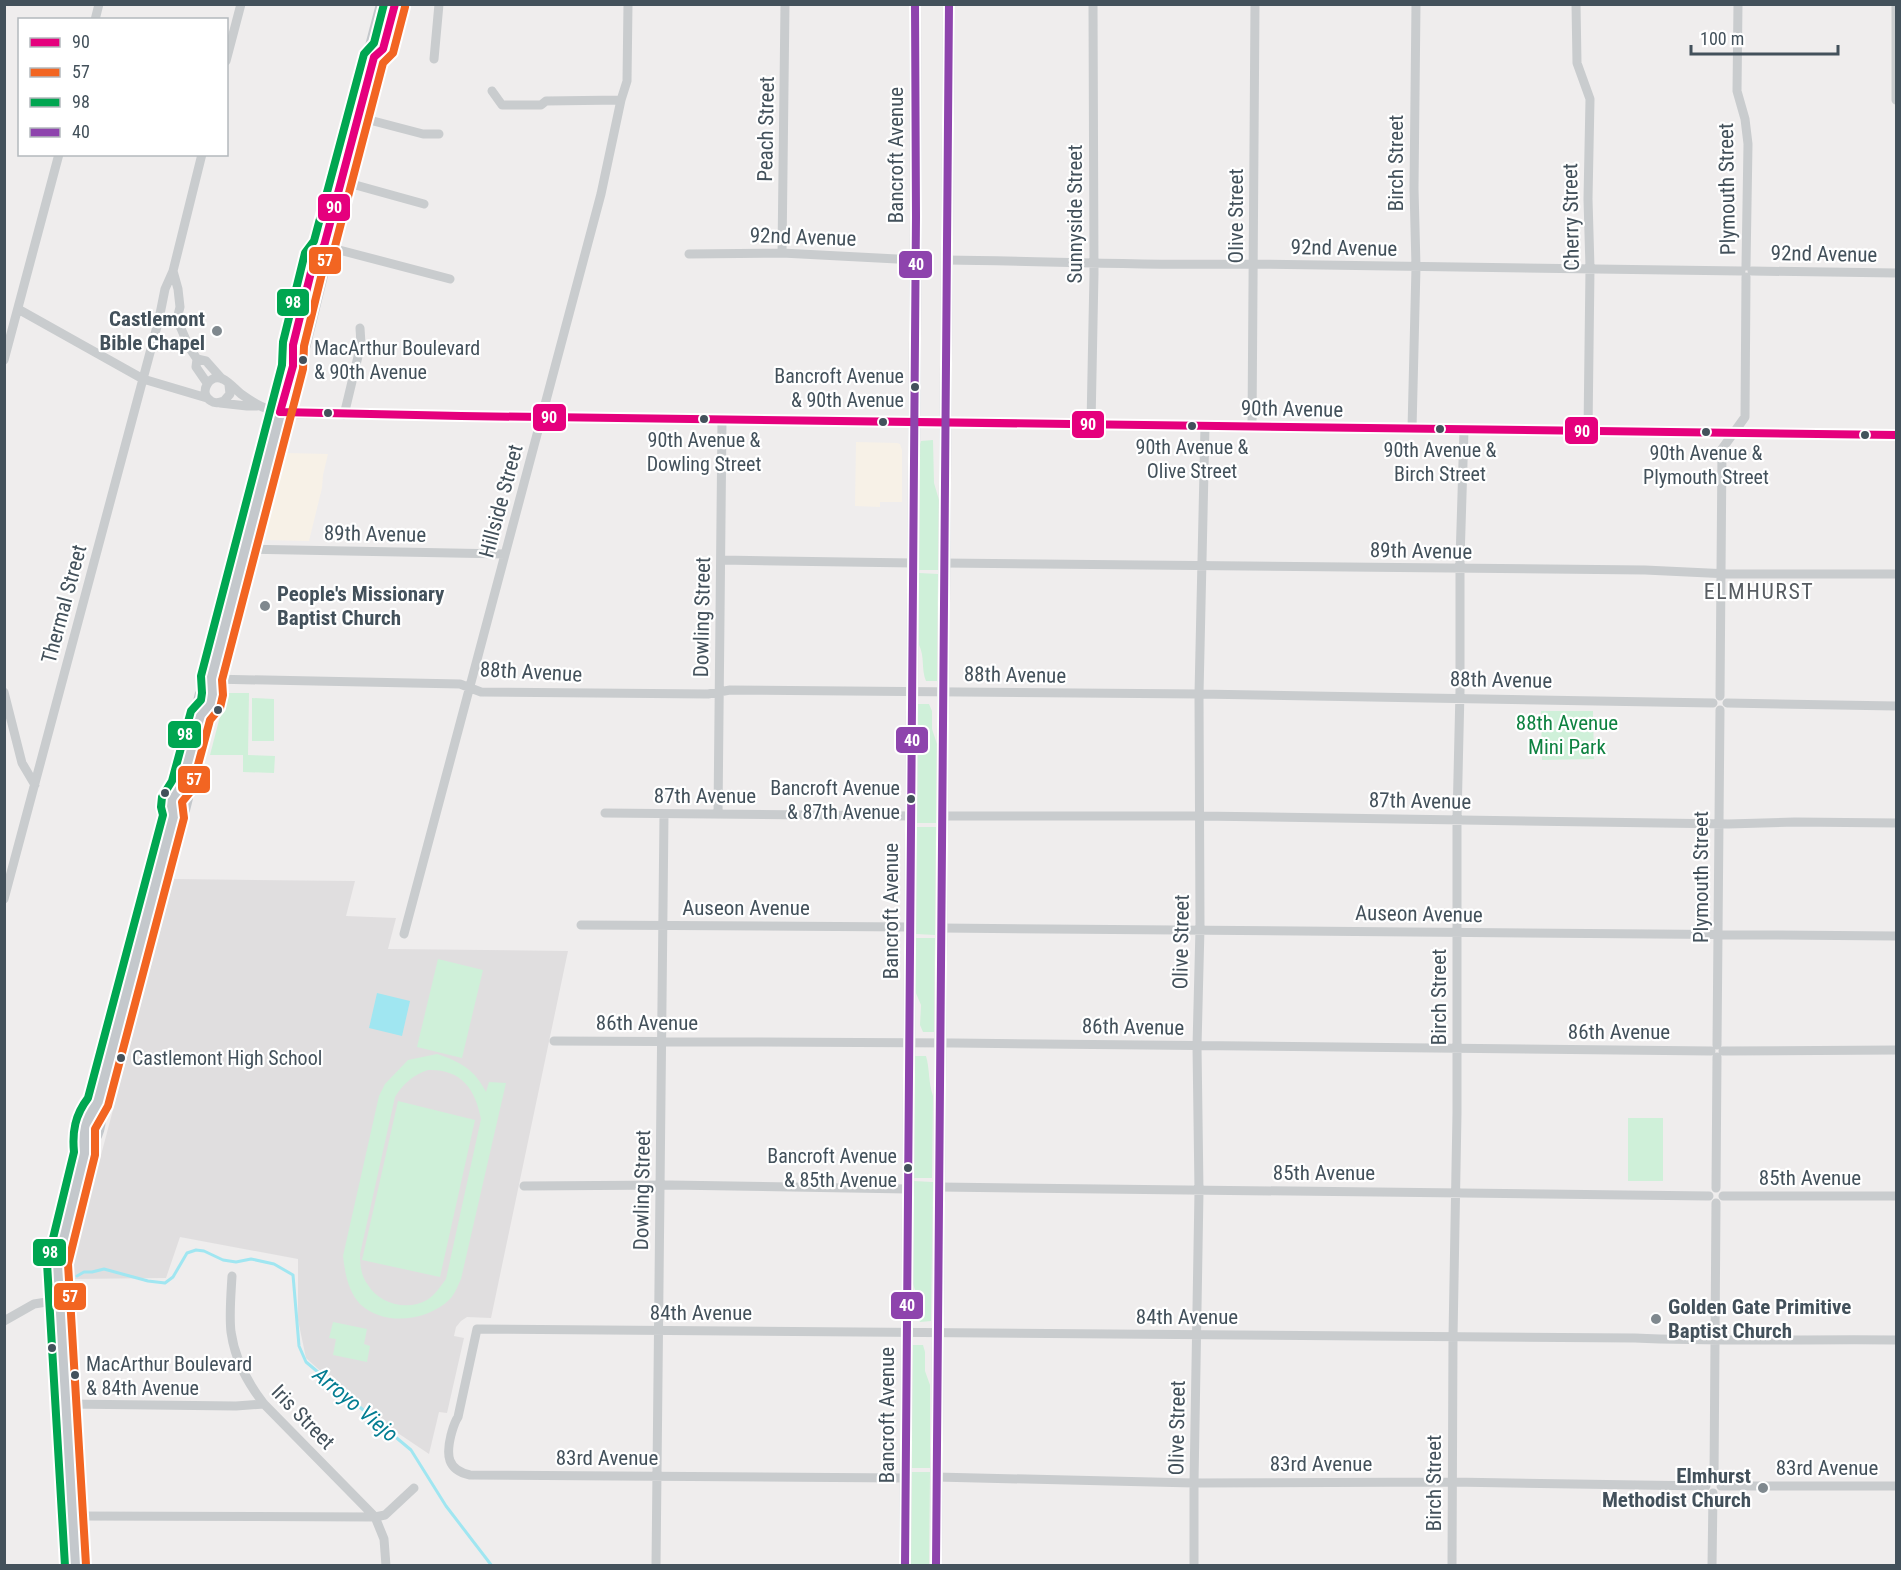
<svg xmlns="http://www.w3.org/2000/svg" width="1901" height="1570" font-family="'Roboto Condensed',sans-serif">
	<rect width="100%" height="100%" fill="#efeded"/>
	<path fill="#f7f1e7" d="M856,442L897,443L900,444L902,450V502H880V507L855,506Z
		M287,453L328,454L323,475L322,488L309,541L263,540Z"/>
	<path fill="#e0dedf" d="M174,879L355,881L346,916L396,918L388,949L568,951L491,1318L467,1317L461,1321L456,1327L454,1336L464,1338L447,1413L439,1412L429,1454L365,1411L306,1358L298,1320V1259L180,1237L166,1278L71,1279L77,1246Z"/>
	<path fill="#cff0d9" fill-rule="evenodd" d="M933,440L934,483L939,500L938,570H919L920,444L921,441Z
		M919,573L938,574L937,681H926C921,669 925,657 919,645Z
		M226,693H249L248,755L275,756L274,773L243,772V755H210Z
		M252,698L274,699V741H252Z
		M918,704H929L932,711V729L937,744L936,823H917Z
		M1541,711H1593L1594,759L1542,760Z
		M916,827H936L935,935L916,934Z
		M916,938H935L934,1032H923L920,1025L921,1005L915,991Z
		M438,959L483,970L462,1058L417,1047Z
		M437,1054C461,1062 475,1070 486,1092L489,1082L506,1083L461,1279C458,1285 455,1294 450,1299C428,1321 384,1327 360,1304C348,1291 345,1273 343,1256L379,1096L385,1084L408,1060ZM428,1070C461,1069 475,1088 481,1119L446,1279C440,1287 435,1295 427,1300C408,1311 379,1304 368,1285C361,1276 360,1265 360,1254L395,1097C403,1084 413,1075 428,1070Z
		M915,1056H926C930,1070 928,1081 933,1096L932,1178H913Z
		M398,1101L475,1120L440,1277L362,1260Z
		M1628,1118H1663V1181H1628Z
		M913,1181L933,1182L931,1321L920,1322L917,1313V1296L912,1281Z
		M333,1322L367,1329L364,1344L370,1346L367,1362L333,1355L336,1339L329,1338Z
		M912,1345H923L925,1352V1371L930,1385V1468H911Z
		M911,1472H930L929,1565H911Z"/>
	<path fill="#a0e6f1" d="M377,993L410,1001L402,1036L369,1028Z"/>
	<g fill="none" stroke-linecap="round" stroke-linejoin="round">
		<path stroke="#a0e6f1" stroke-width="3" d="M77,1276L84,1272H92L104,1269L148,1281L165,1283L173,1277L187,1253L196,1250L204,1251L223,1260L236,1262L251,1259L274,1264L293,1275L299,1346L306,1362L411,1450L446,1506L492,1566"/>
		<path stroke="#c9ccce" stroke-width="9" d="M1576,4L1577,63L1590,99L1588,199L1590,268L1588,431
			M1738,4L1737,91L1745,119L1748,144L1746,266
			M1896,4V100
			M95,20L99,4
			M434,59L439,4
			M226,61L241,4
			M492,91L502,105H541L546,101L621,100
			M358,117L423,134H439
			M341,181L424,204
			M324,246L450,279
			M782,253L785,4
			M689,254L782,253L916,260
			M947,260C1049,261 1151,266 1254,264L1741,271
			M173,271L178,289L180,307L177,319L189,347L197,359L196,367L207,383
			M1752,271L1896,273
			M18,309L143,379L207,398
			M197,359L206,361L222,379
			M4,360L59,154
			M229,385L230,394L224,401C219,403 215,404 211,401C198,393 209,373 223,379C229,382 235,389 241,394C262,409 271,412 297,414L1896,435
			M220,403L247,406H257
			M344,415L361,344L360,328
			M1091,424L1094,273L1093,4
			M1252,427L1255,4
			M1412,429L1416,267L1414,188L1416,4
			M245,549L505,554
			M721,560L913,563
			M944,563L1645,570L1729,574H1896
			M211,679L460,684L481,692L708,694L730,690L1199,694L1713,703
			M4,692L22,763L35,785
			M1720,696L1722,449L1745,417L1746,277
			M1727,703L1896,706
			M605,813L911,816
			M718,814L722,420
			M942,816H1199L1728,824L1795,822L1896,823
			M4,899L159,319L165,289L173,271L202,154
			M581,925L911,927
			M941,928C1260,928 1578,935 1896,936
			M404,934L601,194L621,100L627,81L628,4
			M554,1041L955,1043L1711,1051
			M1717,1045L1720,710
			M1723,1051L1896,1050
			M524,1186L670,1185L908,1189
			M939,1187L1709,1196
			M1716,1188L1717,1057
			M1723,1196H1896
			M232,1276C231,1294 229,1315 231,1332C235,1360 247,1382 264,1404L375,1517L384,1539L386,1566
			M4,1321L34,1304L59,1300
			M66,1404L236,1406L264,1404
			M936,1477L1194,1483L1452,1482L1706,1486
			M906,1478L470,1475C447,1470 446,1455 451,1435C453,1428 454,1423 458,1417L477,1329L1635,1338C1722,1342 1809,1339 1896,1340
			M1714,1478L1716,1203
			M1721,1486H1896
			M73,1516L375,1517L385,1515L414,1488
			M656,1566L664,814
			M1194,1566V1483L1199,1191L1197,1046L1200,928L1199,694L1205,426
			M1452,1566L1453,1337L1457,1113V819L1460,691V560L1464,430
			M1712,1566L1713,1493"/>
		<path stroke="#c4c8cc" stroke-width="12" d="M374,57L383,49L395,4
			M293,365L304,348L326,259L324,246L374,57L371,46L382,4
			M201,715C197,697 200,693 211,679
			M174,815L184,810L187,798L181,787
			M85,1153C98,1137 103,1124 98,1103
			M76,1566L57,1263L85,1153C82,1132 84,1119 98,1103L174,815C169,802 171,796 181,787L201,715L210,705L213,694L211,679L293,366V345L315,256L324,246
			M905,1566L916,217L915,4
			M936,1566L949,4"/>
		<g stroke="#fff" stroke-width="12">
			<path id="bus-1" d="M280,412L461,416L1896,435
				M280,412L293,366V345L315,256L324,246L374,57L383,49L395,4"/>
		</g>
		<g stroke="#fff" stroke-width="12">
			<path id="bus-2" d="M86,1565L68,1264L95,1155V1129L108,1106L184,818L182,802L191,791L210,720L220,708L223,695L222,680L303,369L304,346L325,261L334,250L383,63L393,53L405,7"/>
		</g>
		<g stroke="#fff" stroke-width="12">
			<path id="bus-3" d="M65,1566L47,1263L74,1152C72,1132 75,1115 88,1098L163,815L161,807L162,797L172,781L191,711L201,700L202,693L201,676L282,365L283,342L305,253L314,241L364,54L374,43L384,4"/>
		</g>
		<g stroke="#fff" stroke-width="12">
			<path id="bus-4" d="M905,1566L916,217L915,4
				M936,1566L949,4"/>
		</g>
		<use href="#bus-1" stroke="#e5007d" stroke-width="8"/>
		<use href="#bus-2" stroke="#f26522" stroke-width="8"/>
		<use href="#bus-3" stroke="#00a651" stroke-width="8"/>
		<use href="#bus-4" stroke="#8e44ad" stroke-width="8"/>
	</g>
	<g fill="#7f888e" stroke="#fff" stroke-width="2">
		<circle cx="217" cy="331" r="6"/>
		<circle cx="265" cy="606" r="6"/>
		<circle cx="1656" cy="1319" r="6"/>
		<circle cx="1763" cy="1488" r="6"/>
	</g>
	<g fill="#43515b" stroke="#fff" stroke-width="2">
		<circle cx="303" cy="360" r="5"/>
		<circle cx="915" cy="387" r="5"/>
		<circle cx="328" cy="413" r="5"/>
		<circle cx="704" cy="419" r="5"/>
		<circle cx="883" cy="422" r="5"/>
		<circle cx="1192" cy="426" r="5"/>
		<circle cx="1440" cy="429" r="5"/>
		<circle cx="1706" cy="432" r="5"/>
		<circle cx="1865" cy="435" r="5"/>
		<circle cx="218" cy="710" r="5"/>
		<circle cx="165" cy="793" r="5"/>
		<circle cx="911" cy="799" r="5"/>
		<circle cx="121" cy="1058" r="5"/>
		<circle cx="908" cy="1168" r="5"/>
		<circle cx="52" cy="1348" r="5"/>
		<circle cx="75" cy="1375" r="5"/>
	</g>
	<g text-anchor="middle" stroke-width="4.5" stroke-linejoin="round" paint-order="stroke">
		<g font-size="20" fill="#43515b" stroke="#fff">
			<text x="314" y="355" text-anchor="start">MacArthur Boulevard<tspan x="314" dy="24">&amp; 90th Avenue</tspan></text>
			<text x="904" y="383" text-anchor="end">Bancroft Avenue<tspan x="904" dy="24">&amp; 90th Avenue</tspan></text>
			<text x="704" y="447">90th Avenue &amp;<tspan x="704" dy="24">Dowling Street</tspan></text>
			<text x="1192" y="454">90th Avenue &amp;<tspan x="1192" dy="24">Olive Street</tspan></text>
			<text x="1440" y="457">90th Avenue &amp;<tspan x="1440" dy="24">Birch Street</tspan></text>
			<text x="1706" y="460">90th Avenue &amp;<tspan x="1706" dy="24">Plymouth Street</tspan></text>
			<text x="900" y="795" text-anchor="end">Bancroft Avenue<tspan x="900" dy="24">&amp; 87th Avenue</tspan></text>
			<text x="132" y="1065" text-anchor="start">Castlemont High School</text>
			<text x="897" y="1163" text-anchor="end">Bancroft Avenue<tspan x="897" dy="24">&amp; 85th Avenue</tspan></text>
			<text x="86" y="1371" text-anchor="start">MacArthur Boulevard<tspan x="86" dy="24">&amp; 84th Avenue</tspan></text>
		</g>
		<g font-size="21" fill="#43515b" stroke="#fff">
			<text transform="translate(766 129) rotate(-89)" y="7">Peach Street</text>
			<text transform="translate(896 155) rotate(-90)" y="7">Bancroft Avenue</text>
			<text transform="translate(1396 163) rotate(-90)" y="7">Birch Street</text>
			<text transform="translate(1727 189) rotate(-91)" y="7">Plymouth Street</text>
			<text transform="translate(1075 214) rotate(-90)" y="7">Sunnyside Street</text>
			<text transform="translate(1236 216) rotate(-90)" y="7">Olive Street</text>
			<text transform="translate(1571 217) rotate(-91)" y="7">Cherry Street</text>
			<text transform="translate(803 237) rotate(2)" y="7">92nd Avenue</text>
			<text transform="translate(1344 248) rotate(1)" y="7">92nd Avenue</text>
			<text transform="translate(1824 254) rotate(1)" y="7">92nd Avenue</text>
			<text transform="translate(1292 409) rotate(1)" y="7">90th Avenue</text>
			<text transform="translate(501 501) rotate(-75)" y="7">Hillside Street</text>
			<text transform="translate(375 534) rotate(1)" y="7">89th Avenue</text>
			<text transform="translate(1421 551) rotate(1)" y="7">89th Avenue</text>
			<text transform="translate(64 604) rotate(-75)" y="7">Thermal Street</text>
			<text transform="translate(702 617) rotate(-89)" y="7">Dowling Street</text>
			<text transform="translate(531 672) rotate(3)" y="7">88th Avenue</text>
			<text transform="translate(1015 675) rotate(1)" y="7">88th Avenue</text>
			<text transform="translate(1501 680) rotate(1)" y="7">88th Avenue</text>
			<text x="705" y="803">87th Avenue</text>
			<text transform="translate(1420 801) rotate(1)" y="7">87th Avenue</text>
			<text transform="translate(1701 877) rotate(-90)" y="7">Plymouth Street</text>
			<text x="746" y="915">Auseon Avenue</text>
			<text transform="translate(891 911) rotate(-90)" y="7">Bancroft Avenue</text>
			<text transform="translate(1419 914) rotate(1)" y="7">Auseon Avenue</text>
			<text transform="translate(1181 942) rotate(-89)" y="7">Olive Street</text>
			<text transform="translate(1439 997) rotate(-90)" y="7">Birch Street</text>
			<text x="647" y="1030">86th Avenue</text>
			<text transform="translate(1133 1027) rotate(1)" y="7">86th Avenue</text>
			<text x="1619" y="1039">86th Avenue</text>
			<text x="1324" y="1180">85th Avenue</text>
			<text x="1810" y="1185">85th Avenue</text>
			<text transform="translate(642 1190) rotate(-89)" y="7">Dowling Street</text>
			<text x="701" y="1320">84th Avenue</text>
			<text x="1187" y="1324">84th Avenue</text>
			<text transform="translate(887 1415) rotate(-90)" y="7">Bancroft Avenue</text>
			<text transform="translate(303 1417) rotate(46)" y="7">Iris Street</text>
			<text transform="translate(1177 1428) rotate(-89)" y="7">Olive Street</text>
			<text x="607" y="1465">83rd Avenue</text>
			<text x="1321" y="1471">83rd Avenue</text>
			<text x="1827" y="1475">83rd Avenue</text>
			<text transform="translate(1434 1483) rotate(-90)" y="7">Birch Street</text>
		</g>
		<g font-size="21" font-weight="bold" fill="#43515b" stroke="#fff" text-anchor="end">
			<text x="205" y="326">Castlemont<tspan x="205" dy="24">Bible Chapel</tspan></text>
			<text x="277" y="601" text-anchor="start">People's Missionary<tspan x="277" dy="24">Baptist Church</tspan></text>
			<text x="1668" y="1314" text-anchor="start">Golden Gate Primitive<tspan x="1668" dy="24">Baptist Church</tspan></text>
			<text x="1751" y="1483">Elmhurst<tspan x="1751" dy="24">Methodist Church</tspan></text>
		</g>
		<g font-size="21" fill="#0e8241" stroke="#fff">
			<text x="1567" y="730">88th Avenue<tspan x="1567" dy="24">Mini Park</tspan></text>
		</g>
		<g font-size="22" letter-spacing="1.5" fill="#585d62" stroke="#fff">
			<text x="1759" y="599">ELMHURST</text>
		</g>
		<g font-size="22" font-style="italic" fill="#037d92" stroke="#fff">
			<text transform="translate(356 1404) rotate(40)" y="8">Arroyo Viejo</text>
		</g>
	</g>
	<g stroke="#fff" stroke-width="2">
		<rect x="317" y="193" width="34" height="29" rx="6" fill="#e5007d"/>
		<rect x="308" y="246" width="34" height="29" rx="6" fill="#f26522"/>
		<rect x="898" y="250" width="35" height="29" rx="6" fill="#8e44ad"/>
		<rect x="276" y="288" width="34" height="29" rx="6" fill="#00a651"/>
		<rect x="532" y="403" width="35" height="29" rx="6" fill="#e5007d"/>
		<rect x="1071" y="410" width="34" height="29" rx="6" fill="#e5007d"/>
		<rect x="1564" y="416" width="35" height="29" rx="6" fill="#e5007d"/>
		<rect x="167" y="720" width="35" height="29" rx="6" fill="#00a651"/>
		<rect x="895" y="726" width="34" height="28" rx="6" fill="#8e44ad"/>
		<rect x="177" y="765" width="34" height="29" rx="6" fill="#f26522"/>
		<rect x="32" y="1238" width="35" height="29" rx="6" fill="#00a651"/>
		<rect x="53" y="1282" width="34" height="29" rx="6" fill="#f26522"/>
		<rect x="890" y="1291" width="34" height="29" rx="6" fill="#8e44ad"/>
	</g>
	<g font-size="16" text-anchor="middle" font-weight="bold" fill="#fff">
		<text x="334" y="213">90</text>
		<text x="325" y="266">57</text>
		<text x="916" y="270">40</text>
		<text x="293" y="308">98</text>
		<text x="549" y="423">90</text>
		<text x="1088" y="430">90</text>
		<text x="1582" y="437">90</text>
		<text x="185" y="740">98</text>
		<text x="912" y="746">40</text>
		<text x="194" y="785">57</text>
		<text x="50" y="1258">98</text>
		<text x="70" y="1302">57</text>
		<text x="907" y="1311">40</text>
	</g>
	<rect width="1901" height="1570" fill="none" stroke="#43515b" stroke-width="12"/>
	<rect x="18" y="18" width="210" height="138" fill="#ffffff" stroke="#b4b9bd" stroke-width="1.5"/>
	<rect x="30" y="38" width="30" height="9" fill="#e5007d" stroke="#b4b9bd" stroke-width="1.5"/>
	<text x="72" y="48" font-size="18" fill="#43515b">90</text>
	<rect x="30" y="68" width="30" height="9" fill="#f26522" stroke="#b4b9bd" stroke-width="1.5"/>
	<text x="72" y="78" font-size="18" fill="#43515b">57</text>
	<rect x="30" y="98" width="30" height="9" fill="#00a651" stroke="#b4b9bd" stroke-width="1.5"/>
	<text x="72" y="108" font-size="18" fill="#43515b">98</text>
	<rect x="30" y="128" width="30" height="9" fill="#8e44ad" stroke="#b4b9bd" stroke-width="1.5"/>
	<text x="72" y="138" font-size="18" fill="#43515b">40</text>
	<path d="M1691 45v9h147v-9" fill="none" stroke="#43515b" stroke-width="3"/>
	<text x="1700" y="45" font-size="18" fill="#43515b" stroke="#ffffff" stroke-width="4.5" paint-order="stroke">100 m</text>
</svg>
